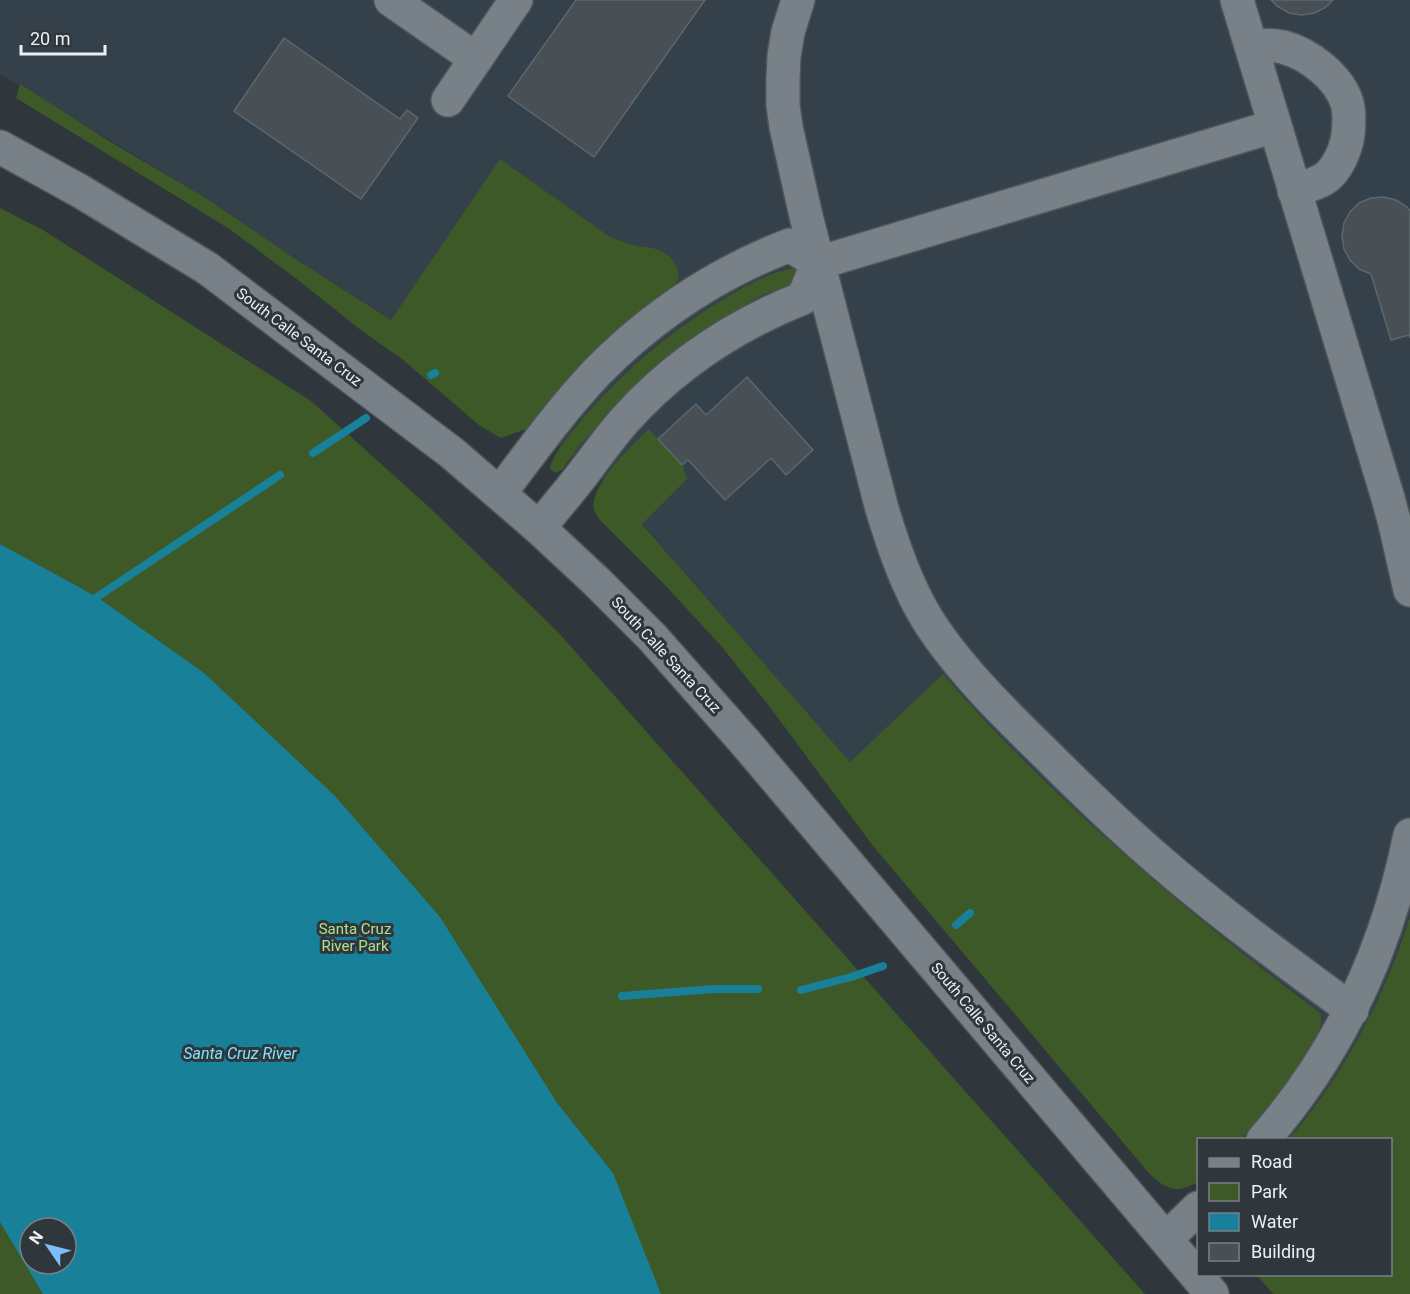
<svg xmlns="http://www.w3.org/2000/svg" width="1410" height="1294" font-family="Roboto,sans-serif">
	<rect width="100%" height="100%" fill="#2f363c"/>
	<path fill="#34414a" d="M0,0H1410V1010L1318,1139L1198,1140L850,763L642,523L613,487L410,332L294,258L206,198L0,74Z"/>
	<path fill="#3c5927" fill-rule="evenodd" d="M20,84L114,144L206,198L294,258L391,320L500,159L610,237C619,240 628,244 637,246C642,247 647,247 652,248C668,251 677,262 679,277L675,285L647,305L604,341L571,376L529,428L501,438L480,426L402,359L362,331L298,280L228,228L16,98Z
		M0,208L43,230L311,401L429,507L558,632L1145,1294H0ZM30,1228H66V1264H30Z
		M796,268L803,271L795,284L764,294L708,327L679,347L640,381L580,445L563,469L555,473L550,469C552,455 567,438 576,427C618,375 671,330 729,296C749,284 772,271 796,268Z
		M649,429L682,465L687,479L642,524L850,762L943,674C977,714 1013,751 1051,787C1135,868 1226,942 1320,1013C1332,1036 1258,1120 1241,1139L1198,1140V1182C1176,1195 1164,1189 1147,1171L873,846L769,706L722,647L663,583L599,519C598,518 595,511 594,511C588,486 632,445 649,429Z
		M1410,917V1294H1273L1257,1275L1390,1274V1140L1289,1139C1343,1076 1385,997 1410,917Z"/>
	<path fill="#188199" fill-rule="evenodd" d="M0,544L97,597L204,673L335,796L440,917L557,1103L613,1173L661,1294H43L0,1222ZM30,1228H66V1264H30Z"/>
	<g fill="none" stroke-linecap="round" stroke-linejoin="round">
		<path stroke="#188199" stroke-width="8" d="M431,375L435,373
			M313,453L366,418
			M97,597L280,475
			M956,925L970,913
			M801,990L851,977L883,966
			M622,996L714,989H758"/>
	</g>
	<path fill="#485056" stroke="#5e666d" stroke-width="1.5" d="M576,0H705L594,157L508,96Z
		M1271,0H1333L1326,7L1315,13L1301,15L1289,13L1277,6Z
		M284,38L400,119L407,110L418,118L361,199L234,111Z
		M1384,197L1396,200L1407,207L1410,211V338L1409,335L1391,340L1371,274L1359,269L1350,260L1344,249L1342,236L1344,223L1350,212L1359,203L1371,198Z
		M747,377L813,450L786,475L771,458L725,500L688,460L682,465L658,439L696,404L706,415Z"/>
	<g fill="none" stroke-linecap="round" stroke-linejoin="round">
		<g stroke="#4e5559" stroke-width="36">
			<path id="minor" d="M391,0L476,59
				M798,0L788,32L784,56L783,79V105L786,127L806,216L882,509C894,548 907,587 929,622C960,670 1005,714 1046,754C1082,790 1117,824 1155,857C1218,912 1285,961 1352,1010
				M1237,0L1388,498L1396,528L1410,590
				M1251,46C1262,45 1272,45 1283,47C1309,54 1339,77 1347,103C1350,113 1349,125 1348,135C1346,149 1337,171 1324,179C1316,184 1304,187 1294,191
				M448,100L516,0
				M0,147L80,191L207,268L452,453L539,528L597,582L652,637L744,741L1212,1294
				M500,493C531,452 561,410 597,372C652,316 717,273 790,245L818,263L1275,126
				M539,528C554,509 570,491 585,471C598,454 610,437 624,421C673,366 735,325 803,298L818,263
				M1263,1140C1341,1051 1387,949 1410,835
				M1166,1239L1198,1208"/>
		</g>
		<use href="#minor" stroke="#788188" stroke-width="33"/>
	</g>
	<g text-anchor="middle" stroke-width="6" stroke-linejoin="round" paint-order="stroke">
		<g font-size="15" fill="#ebf0f4" stroke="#2f363c">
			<text transform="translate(299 337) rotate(37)" y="5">South Calle Santa Cruz</text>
			<text transform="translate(666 655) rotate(47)" y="5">South Calle Santa Cruz</text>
			<text transform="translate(983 1023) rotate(50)" y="5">South Calle Santa Cruz</text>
		</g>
		<g font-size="15" fill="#aee18b" stroke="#2f363c">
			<text x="355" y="934">Santa Cruz<tspan x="355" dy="17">River Park</tspan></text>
		</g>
		<g font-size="16" font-style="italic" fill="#80e2fd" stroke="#2f363c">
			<text x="240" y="1059">Santa Cruz River</text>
		</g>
	</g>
	<rect x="1197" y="1138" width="195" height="138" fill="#2f363c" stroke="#7a8086" stroke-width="1.5"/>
	<rect x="1209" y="1158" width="30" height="9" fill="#788188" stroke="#7a8086" stroke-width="1.5"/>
	<text x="1251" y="1168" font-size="18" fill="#ebf0f4">Road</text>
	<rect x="1209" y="1183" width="30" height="18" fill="#3c5927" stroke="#7a8086" stroke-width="1.5"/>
	<text x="1251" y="1198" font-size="18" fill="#ebf0f4">Park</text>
	<rect x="1209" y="1213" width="30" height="18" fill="#188199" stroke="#7a8086" stroke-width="1.5"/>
	<text x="1251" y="1228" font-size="18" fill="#ebf0f4">Water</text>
	<rect x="1209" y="1243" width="30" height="18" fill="#485056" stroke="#7a8086" stroke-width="1.5"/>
	<text x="1251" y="1258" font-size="18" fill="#ebf0f4">Building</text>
	<g transform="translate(48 1246) rotate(305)"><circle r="28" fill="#2f363c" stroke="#7a8086" stroke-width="1.5"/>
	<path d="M0-4.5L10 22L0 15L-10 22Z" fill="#7ebdf9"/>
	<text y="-9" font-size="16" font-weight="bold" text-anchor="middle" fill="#ebf0f4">N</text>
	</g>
	<path d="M21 45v9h84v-9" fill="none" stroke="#ebf0f4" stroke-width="3"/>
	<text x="30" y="45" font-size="18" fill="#ebf0f4" stroke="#2f363c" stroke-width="4.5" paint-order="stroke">20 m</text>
</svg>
